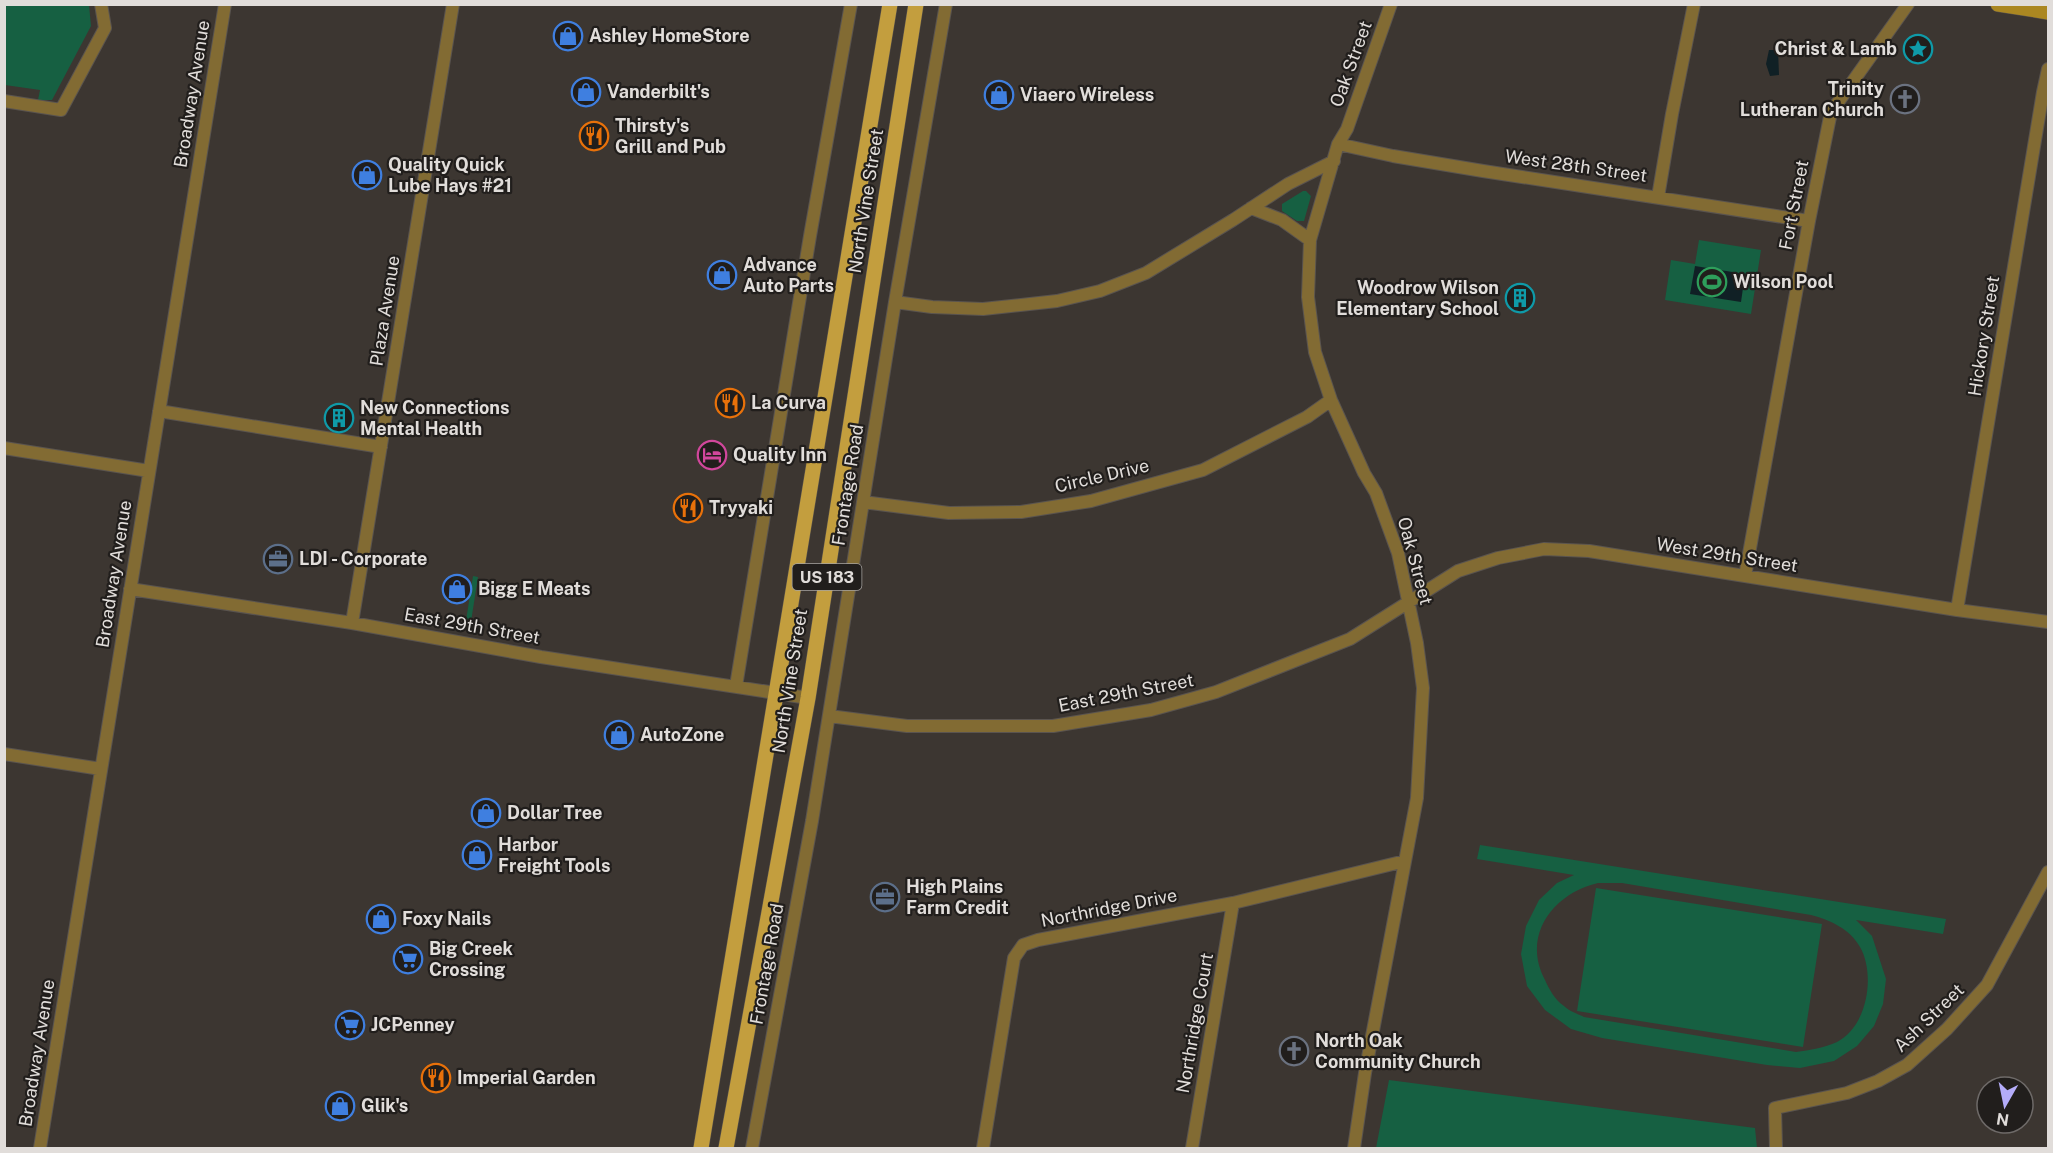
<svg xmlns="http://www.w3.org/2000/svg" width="2053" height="1153" font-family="'Public Sans',sans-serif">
	<rect width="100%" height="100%" fill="#3c3631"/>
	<path fill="#166042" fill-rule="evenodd" d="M4,5H89L91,26L52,100H38L40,90L5,85Z
		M1303,191H1306L1311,196L1304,221H1297L1282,211V204Z
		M1699,240L1761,250L1751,314L1665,300L1671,260L1695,264Z
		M473,576L478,577L470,628L465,627Z
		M1480,845L1946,919L1943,934L1856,920L1872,936L1886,979L1883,1004L1874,1026L1857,1046L1834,1061L1800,1068L1767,1065L1602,1038L1571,1029L1545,1010L1527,986L1521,954L1526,926L1539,900L1557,883L1574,875L1477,859ZM1598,883H1622L1811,915C1830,920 1850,929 1860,947C1876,975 1867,1027 1837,1042C1824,1048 1810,1050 1796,1052L1584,1017C1578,1014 1569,1011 1564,1006C1555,1000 1549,989 1545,980C1521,935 1554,893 1598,883Z
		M1596,888L1822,924L1803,1047L1577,1011Z
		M1389,1080L1755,1128L1757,1148H1376Z"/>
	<path fill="#102025" d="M1769,50H1778L1779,75L1770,76L1766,64Z
		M1695,266L1745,274L1741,302L1690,294Z"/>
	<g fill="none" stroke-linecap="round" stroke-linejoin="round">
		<g stroke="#5a544f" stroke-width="14">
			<path id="minor" d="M4,101L61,110L105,28L101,4
				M1338,144L1393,156L1483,171L1809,221
				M1658,197L1672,114L1694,4
				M1251,208L1282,220L1310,240
				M895,302L932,307L983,309L1057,301L1100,291L1146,273L1233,220L1288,184L1334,161
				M159,411L381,447
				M4,448L149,471
				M863,502L949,513L1021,512L1091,501L1203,470L1307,417L1331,400
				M1745,576L1809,221L1831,112L1908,4
				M130,589L352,623L541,657L808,698
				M1957,610L2043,92L2048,69
				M352,623L453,4
				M736,686L810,236L851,4
				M829,716L907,726H1053L1151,710L1216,692L1350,639L1458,571L1498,558L1544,549L1589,551L1957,610L2048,622
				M4,754L101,769
				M40,1148L225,4
				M752,1148L812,821L895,302L946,4
				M983,1148L1014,958L1023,945L1038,940L1233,903L1405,861
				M1192,1148L1233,903
				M1354,1148L1365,1073L1417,798L1423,688L1417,643L1398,553L1376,493L1364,473L1331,400L1315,352L1308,297L1310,240L1338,144L1347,129L1391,4
				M1776,1148L1775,1108L1847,1093L1878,1081L1907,1065L1947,1029L1987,985L2048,872"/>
		</g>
		<g stroke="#5a544f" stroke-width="16">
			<path id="secondary" d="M1998,4L2048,12"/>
		</g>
		<g stroke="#5a544f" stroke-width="16">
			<path id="primary" d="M701,1148L890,4
				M726,1148L808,698L916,4"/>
		</g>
		<use href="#minor" stroke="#826b33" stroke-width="12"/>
		<use href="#secondary" stroke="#ab8721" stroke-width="15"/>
		<use href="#primary" stroke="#c39e3e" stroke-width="15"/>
	</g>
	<defs>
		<g id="shop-ring" transform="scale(1.5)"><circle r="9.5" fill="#211e1c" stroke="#3f7fe0" stroke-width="1.5"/><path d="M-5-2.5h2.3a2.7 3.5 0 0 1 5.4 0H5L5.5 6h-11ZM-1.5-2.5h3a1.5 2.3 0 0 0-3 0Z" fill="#3f7fe0"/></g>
		<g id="sight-ring" transform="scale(1.5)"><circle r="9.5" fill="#211e1c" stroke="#0f9aa8" stroke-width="1.5"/><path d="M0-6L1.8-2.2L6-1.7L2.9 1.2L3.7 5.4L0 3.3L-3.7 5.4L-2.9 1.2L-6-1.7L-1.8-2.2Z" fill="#0f9aa8"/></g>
		<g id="church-ring" transform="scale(1.5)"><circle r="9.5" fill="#211e1c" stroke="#6b7280" stroke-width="1.5"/><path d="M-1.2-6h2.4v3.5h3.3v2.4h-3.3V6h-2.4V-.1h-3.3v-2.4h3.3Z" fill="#6b7280"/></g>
		<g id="restaurant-ring" transform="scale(1.5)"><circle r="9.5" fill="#211e1c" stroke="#e8710a" stroke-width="1.5"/><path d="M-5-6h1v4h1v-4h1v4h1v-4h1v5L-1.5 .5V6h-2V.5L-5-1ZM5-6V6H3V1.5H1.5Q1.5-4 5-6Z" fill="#e8710a"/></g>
		<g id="stadium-ring" transform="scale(1.5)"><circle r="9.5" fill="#211e1c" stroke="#2e9e5b" stroke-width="1.5"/><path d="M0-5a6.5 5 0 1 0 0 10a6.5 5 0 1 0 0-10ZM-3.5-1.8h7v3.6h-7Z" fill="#2e9e5b"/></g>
		<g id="building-ring" transform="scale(1.5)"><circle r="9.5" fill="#211e1c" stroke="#0f9aa8" stroke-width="1.5"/><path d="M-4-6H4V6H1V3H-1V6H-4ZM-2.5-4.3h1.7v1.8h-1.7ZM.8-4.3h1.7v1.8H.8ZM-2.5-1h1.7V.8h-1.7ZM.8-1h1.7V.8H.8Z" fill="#0f9aa8"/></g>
		<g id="hotel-ring" transform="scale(1.5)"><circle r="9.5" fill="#211e1c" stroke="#d1479c" stroke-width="1.5"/><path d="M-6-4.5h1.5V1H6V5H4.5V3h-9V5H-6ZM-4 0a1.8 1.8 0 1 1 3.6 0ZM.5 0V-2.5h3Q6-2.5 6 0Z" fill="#d1479c"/></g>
		<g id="office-ring" transform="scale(1.5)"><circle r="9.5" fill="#211e1c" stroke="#5c6f8a" stroke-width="1.5"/><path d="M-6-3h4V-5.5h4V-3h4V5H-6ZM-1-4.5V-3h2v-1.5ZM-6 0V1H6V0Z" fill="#5c6f8a"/></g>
		<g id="supermarket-ring" transform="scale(1.5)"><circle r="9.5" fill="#211e1c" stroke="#3f7fe0" stroke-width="1.5"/><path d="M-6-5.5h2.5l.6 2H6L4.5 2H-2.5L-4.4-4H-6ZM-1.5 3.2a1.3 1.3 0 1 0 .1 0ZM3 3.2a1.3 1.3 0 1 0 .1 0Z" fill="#3f7fe0"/></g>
	</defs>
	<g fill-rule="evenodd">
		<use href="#shop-ring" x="568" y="36"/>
		<use href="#sight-ring" x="1918" y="49"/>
		<use href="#shop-ring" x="586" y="92"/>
		<use href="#shop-ring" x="999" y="95"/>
		<use href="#church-ring" x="1905" y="99"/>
		<use href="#restaurant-ring" x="594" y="136"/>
		<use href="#shop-ring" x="367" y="175"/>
		<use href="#shop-ring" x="722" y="275"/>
		<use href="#stadium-ring" x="1712" y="282"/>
		<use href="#building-ring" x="1520" y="298"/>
		<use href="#restaurant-ring" x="730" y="403"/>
		<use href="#building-ring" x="339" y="418"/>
		<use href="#hotel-ring" x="712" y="455"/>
		<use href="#restaurant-ring" x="688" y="508"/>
		<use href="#office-ring" x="278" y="559"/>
		<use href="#shop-ring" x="457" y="589"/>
		<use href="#shop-ring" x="619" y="735"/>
		<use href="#shop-ring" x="486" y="813"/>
		<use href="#shop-ring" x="477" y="855"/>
		<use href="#office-ring" x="885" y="897"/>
		<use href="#shop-ring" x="381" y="919"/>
		<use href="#supermarket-ring" x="408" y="959"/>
		<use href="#supermarket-ring" x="350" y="1025"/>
		<use href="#church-ring" x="1294" y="1051"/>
		<use href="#restaurant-ring" x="436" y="1078"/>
		<use href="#shop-ring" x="340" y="1106"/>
	</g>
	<g text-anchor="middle" stroke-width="4.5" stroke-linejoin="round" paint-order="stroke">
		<rect fill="#211e1c" stroke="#a7a4a1" stroke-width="1.5" x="792.5" y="564" width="69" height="26" rx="4.5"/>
		<g font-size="16" font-weight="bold" fill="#e1ddda">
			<text x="827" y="583">US 183</text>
		</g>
		<g font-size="18" font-weight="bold" fill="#e1ddda" stroke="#211e1c" text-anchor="start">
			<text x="589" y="42">Ashley HomeStore</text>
			<text x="1897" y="55" text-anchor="end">Christ &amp; Lamb</text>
			<text x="1884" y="95" text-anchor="end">Trinity<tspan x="1884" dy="21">Lutheran Church</tspan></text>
			<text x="607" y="98">Vanderbilt's</text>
			<text x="1020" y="101">Viaero Wireless</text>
			<text x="615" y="132">Thirsty's<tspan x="615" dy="21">Grill and Pub</tspan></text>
			<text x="388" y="171">Quality Quick<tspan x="388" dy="21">Lube Hays #21</tspan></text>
			<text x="743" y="271">Advance<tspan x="743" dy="21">Auto Parts</tspan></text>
			<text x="1733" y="288">Wilson Pool</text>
			<text x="1499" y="294" text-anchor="end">Woodrow Wilson<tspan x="1499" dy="21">Elementary School</tspan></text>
			<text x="751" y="409">La Curva</text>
			<text x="360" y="414">New Connections<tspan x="360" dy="21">Mental Health</tspan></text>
			<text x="733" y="461">Quality Inn</text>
			<text x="709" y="514">Tryyaki</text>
			<text x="299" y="565">LDI - Corporate</text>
			<text x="478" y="595">Bigg E Meats</text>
			<text x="640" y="741">AutoZone</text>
			<text x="507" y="819">Dollar Tree</text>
			<text x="498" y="851">Harbor<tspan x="498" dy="21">Freight Tools</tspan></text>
			<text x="906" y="893">High Plains<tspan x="906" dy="21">Farm Credit</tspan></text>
			<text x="402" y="925">Foxy Nails</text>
			<text x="429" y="955">Big Creek<tspan x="429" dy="21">Crossing</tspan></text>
			<text x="371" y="1031">JCPenney</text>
			<text x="1315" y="1047">North Oak<tspan x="1315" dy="21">Community Church</tspan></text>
			<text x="457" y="1084">Imperial Garden</text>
			<text x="361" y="1112">Glik's</text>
		</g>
		<g font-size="18" fill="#e1ddda" stroke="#211e1c">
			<text transform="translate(1351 64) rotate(-70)" y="6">Oak Street</text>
			<text transform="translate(192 94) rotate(-81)" y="6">Broadway Avenue</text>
			<text transform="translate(1576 166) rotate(8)" y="6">West 28th Street</text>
			<text transform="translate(866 201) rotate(-81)" y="6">North Vine Street</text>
			<text transform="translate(1794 205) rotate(-79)" y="6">Fort Street</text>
			<text transform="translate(385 311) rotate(-81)" y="6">Plaza Avenue</text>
			<text transform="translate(1984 336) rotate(-81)" y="6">Hickory Street</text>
			<text transform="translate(1102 476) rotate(-13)" y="6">Circle Drive</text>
			<text transform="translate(848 485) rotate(-81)" y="6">Frontage Road</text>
			<text transform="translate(1727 555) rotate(9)" y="6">West 29th Street</text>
			<text transform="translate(1415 561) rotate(75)" y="6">Oak Street</text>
			<text transform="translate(114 574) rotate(-81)" y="6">Broadway Avenue</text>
			<text transform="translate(472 626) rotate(10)" y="6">East 29th Street</text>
			<text transform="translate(790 681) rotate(-81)" y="6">North Vine Street</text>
			<text transform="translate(1126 693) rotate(-11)" y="6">East 29th Street</text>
			<text transform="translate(1109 908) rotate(-11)" y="6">Northridge Drive</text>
			<text transform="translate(767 964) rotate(-80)" y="6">Frontage Road</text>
			<text transform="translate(1929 1018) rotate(-44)" y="6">Ash Street</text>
			<text transform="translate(1195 1023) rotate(-80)" y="6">Northridge Court</text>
			<text transform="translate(37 1053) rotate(-81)" y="6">Broadway Avenue</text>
		</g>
	</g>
	<rect width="2053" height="1153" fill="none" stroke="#e1ddda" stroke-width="12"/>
	<g transform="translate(2005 1105) rotate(189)"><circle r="28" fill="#211e1c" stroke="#6e6a68" stroke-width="1.5"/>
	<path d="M0-4.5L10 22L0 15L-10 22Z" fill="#b4acf9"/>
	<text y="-9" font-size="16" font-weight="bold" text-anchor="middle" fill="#e1ddda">N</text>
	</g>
</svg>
